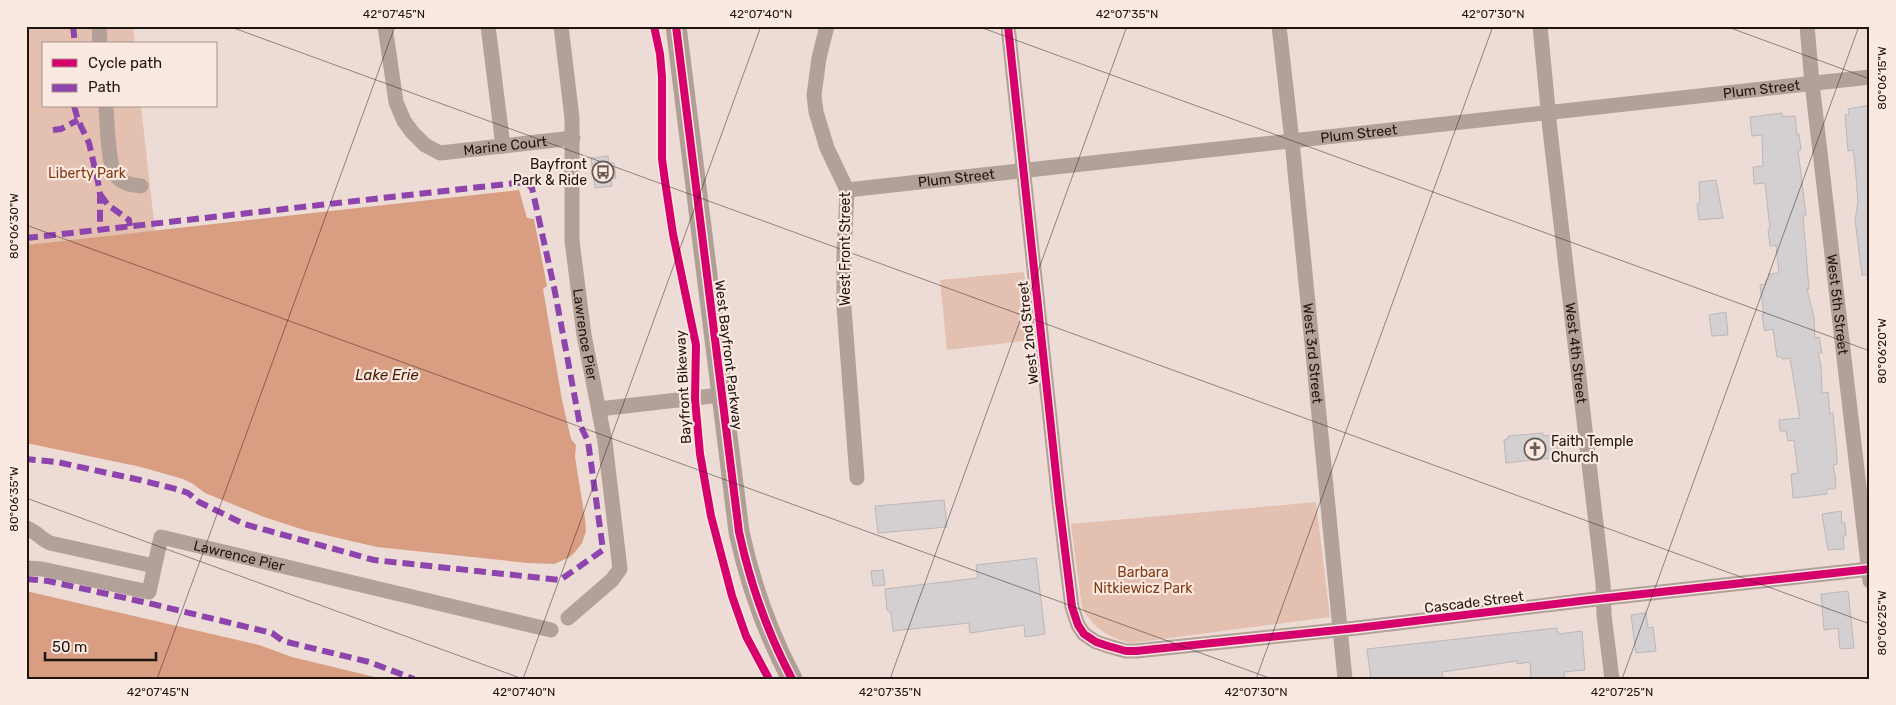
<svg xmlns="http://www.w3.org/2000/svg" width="1896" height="705" font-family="Rubik,sans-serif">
	<rect width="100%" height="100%" fill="#ecdcd5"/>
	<path fill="#e4c0b1" d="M26,26H133L135,44H44V106H141L155,231L26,245Z
		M1024,272L1032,340L947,350L940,280Z
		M1316,502L1330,617L1132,643C1109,638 1094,629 1082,608L1071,524Z"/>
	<path fill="#d99e82" d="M519,190L527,218L534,219L547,286L543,289L562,400L571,439L576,445L575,457L585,519L586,531L582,543L575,552L570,557L554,564L528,563L377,547L304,530L264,517L205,493L193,484L183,479L141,467L26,443V245Z
		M26,591L259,645L292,657L383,679H26Z"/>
	<path fill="#d4cfd1" stroke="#bdb7b9" d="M1870,105V275H1862L1855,220L1858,202L1855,164L1853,150L1848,151L1845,115H1849L1848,109Z
		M1782,113L1783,117L1795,116L1797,135L1799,134L1801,150H1798L1806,215H1803L1809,289H1807L1814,318L1815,338L1819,337L1822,353H1818L1821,365L1822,393L1828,392L1830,414L1833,413L1834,424L1837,456V464L1833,465L1836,480L1835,489H1827V494L1793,498L1791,474L1798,473L1794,440L1788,441L1786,431H1780L1779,420L1800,418L1790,358L1782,359V357H1777L1773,329L1765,331L1764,328L1762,314H1764L1760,285L1766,284V280L1769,279V274L1779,273L1776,245L1770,246L1768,230L1770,229L1765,183L1754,184L1753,167L1763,166L1762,135L1752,136L1750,117Z
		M608,156L609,163H614L616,178L611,179L612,186L595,188L591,158Z
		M1716,180L1723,218L1699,220L1697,204L1700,203L1699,182Z
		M1726,312L1728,335L1712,336L1709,315Z
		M1543,433V436L1560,434L1562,457L1506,463L1504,440L1508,439V436Z
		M944,500L947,527L878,533L875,506Z
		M1841,511L1842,523H1845L1846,536H1843L1844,549L1828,550L1822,514Z
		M1036,558L1045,634L1025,637L1024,625L970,633L969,623L893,631L891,613L887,610L885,589L978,578L976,565Z
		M883,570L885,585L873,586L871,571Z
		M1848,591L1854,648L1840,649L1838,628L1824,630L1821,594Z
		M1646,613L1648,628L1653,627L1656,651L1636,653L1631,615Z
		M1557,628L1558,634L1582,631L1585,670L1564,672L1565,679H1531L1530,662L1517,664V661L1442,672L1443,679H1371L1367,649Z"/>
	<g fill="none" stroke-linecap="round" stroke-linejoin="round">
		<g stroke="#b2a099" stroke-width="15">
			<path d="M99,26L100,44"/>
			<path id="s1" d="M385,26L396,102L404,121L412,132L425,145L440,153L573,138"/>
			<path d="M488,26L503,146"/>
			<path id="s2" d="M561,26L572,118V241L584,335L605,442L620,569L612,580L568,618"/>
			<path d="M827,26L819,58L814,95L816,112L827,148L847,190L844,254V308L857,478"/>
			<path d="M1008,26L1059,502L1072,607L1078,625L1084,634L1096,642L1108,646L1126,651H1136L1357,628L1588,600L1870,569"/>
			<path id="s3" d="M1279,26L1292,141L1345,679"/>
			<path id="s4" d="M1540,26L1550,130L1603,583L1604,615L1612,679"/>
			<path id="s5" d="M1807,26L1812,83L1870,581"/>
			<path d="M106,106C107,121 108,166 116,176C123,184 132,185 141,186"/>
			<path id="s6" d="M847,190L1870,77"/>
			<path d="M599,409L721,395"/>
			<path d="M26,528C36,531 41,539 50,543L154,566"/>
			<path id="s7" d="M26,568L42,569L149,592L161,537L551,630"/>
		</g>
		<path stroke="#b09f96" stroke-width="21" d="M676,26L739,532C750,583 767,632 792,679"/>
		<path stroke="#8e44ad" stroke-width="6" stroke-dasharray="12 6" stroke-linecap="butt" d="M73,26L75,44
			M74,106L78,120L89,143L98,182L100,194V230
			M53,130L61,129L78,120
			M100,194L108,205L129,220L130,226
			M26,238L525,182L532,188L554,287L580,425L588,441L603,550L560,580L374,560L244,524L199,502L188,493L180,490L140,480L57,462L26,459
			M26,579L48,581L148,603L272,633L283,641L369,662L414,679"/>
		<g stroke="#fbe8e0" stroke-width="11">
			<path id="cycleway" d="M654,26L660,54L662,77V159L665,181L673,234L696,345L695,399L700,454L711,516L732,596L746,636L769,679
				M676,26L739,532C750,583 767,632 792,679
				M1008,26L1059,502L1072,607L1078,625L1084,634L1096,642L1108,646L1126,651H1136L1357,628L1588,600L1870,569"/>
		</g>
		<use href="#cycleway" stroke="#d6006c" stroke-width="8"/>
	</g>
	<path fill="none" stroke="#1f1510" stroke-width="1" stroke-opacity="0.45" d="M228,26L1870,624M977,26L1870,351M1725,26L1870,79M26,33L29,26M26,225L1272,679M26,498L523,679M157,679L395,26M523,679L761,26M890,679L1127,26M1256,679L1493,26M1622,679L1859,26"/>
	<defs>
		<g id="bus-ring" transform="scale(1.125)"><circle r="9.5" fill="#fbe8e0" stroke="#675b55" stroke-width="1.5"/><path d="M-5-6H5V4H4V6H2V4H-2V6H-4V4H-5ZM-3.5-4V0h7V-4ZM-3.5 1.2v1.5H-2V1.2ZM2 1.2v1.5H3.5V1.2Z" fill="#675b55"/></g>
		<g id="church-ring" transform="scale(1.125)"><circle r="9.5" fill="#fbe8e0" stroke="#675b55" stroke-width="1.5"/><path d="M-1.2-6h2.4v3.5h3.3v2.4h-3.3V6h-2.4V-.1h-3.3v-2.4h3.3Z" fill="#675b55"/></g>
	</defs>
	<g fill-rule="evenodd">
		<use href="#bus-ring" x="603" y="172"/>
		<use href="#church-ring" x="1535" y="449"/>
	</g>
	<g text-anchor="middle" stroke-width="4.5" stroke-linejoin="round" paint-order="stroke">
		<g font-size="14" fill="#1f1510" stroke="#fbe8e0">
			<text dy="5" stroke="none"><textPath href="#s6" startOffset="920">Plum Street</textPath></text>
			<text dy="5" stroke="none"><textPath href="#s6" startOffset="515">Plum Street</textPath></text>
			<text dy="5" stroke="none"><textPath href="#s1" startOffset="212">Marine Court</textPath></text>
			<text dy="5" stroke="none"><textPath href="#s6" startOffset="110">Plum Street</textPath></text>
			<text transform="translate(845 249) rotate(-90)" y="5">West Front Street</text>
			<text dy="5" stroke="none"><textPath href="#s5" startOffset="280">West 5th Street</textPath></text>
			<text transform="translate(1028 333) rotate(-96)" y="5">West 2nd Street</text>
			<text dy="5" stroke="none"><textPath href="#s2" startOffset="310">Lawrence Pier</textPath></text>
			<text dy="5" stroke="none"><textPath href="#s3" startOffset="329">West 3rd Street</textPath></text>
			<text dy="5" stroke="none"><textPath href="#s4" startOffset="329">West 4th Street</textPath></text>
			<text transform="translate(729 355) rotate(83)" y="5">West Bayfront Parkway</text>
			<text transform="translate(683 387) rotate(-93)" y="5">Bayfront Bikeway</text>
			<text dy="5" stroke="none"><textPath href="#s7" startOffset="262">Lawrence Pier</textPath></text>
			<text transform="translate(1474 602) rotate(-7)" y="5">Cascade Street</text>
		</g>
		<g font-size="14" fill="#1f1510" stroke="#fbe8e0" text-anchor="end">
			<text x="587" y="169">Bayfront<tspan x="587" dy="16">Park &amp; Ride</tspan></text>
			<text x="1551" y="446" text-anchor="start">Faith Temple<tspan x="1551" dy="16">Church</tspan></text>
		</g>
		<g font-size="14" fill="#823a11" stroke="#fbe8e0">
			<text x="87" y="178">Liberty Park</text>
			<text x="1143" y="577">Barbara<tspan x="1143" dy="16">Nitkiewicz Park</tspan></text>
		</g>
		<g font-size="15" font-style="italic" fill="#491700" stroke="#fbe8e0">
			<text x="387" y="380">Lake Erie</text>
		</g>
	</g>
	<rect width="1896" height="705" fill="none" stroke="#fbe8e0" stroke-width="55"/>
	<rect x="42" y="42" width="175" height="65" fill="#fbe8e0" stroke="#a3948d"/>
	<rect x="52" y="59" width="25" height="8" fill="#d6006c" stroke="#a3948d"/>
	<text x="88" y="68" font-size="15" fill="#1f1510">Cycle path</text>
	<rect x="52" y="84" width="25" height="8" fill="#8e44ad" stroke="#a3948d"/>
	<text x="88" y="92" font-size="15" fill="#1f1510">Path</text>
	<path d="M45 652v8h111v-8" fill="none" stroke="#1f1510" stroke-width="2.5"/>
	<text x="52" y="652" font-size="15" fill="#1f1510" stroke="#fbe8e0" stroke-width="4" paint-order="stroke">50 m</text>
	<rect x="28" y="28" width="1840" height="650" fill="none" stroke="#1f1510" stroke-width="2"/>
	<g font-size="12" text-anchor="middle" fill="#1f1510">
		<text x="394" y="18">42°07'45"N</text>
		<text x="761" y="18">42°07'40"N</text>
		<text x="1127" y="18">42°07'35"N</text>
		<text x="1493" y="18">42°07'30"N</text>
		<text transform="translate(1882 78) rotate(-90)" y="4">80°06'15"W</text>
		<text transform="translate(14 226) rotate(-90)" y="4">80°06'30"W</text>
		<text transform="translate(1882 351) rotate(-90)" y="4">80°06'20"W</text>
		<text transform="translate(14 499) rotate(-90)" y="4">80°06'35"W</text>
		<text transform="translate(1882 623) rotate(-90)" y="4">80°06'25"W</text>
		<text x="158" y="696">42°07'45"N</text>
		<text x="524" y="696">42°07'40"N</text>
		<text x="890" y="696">42°07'35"N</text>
		<text x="1256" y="696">42°07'30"N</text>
		<text x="1622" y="696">42°07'25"N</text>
	</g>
</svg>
